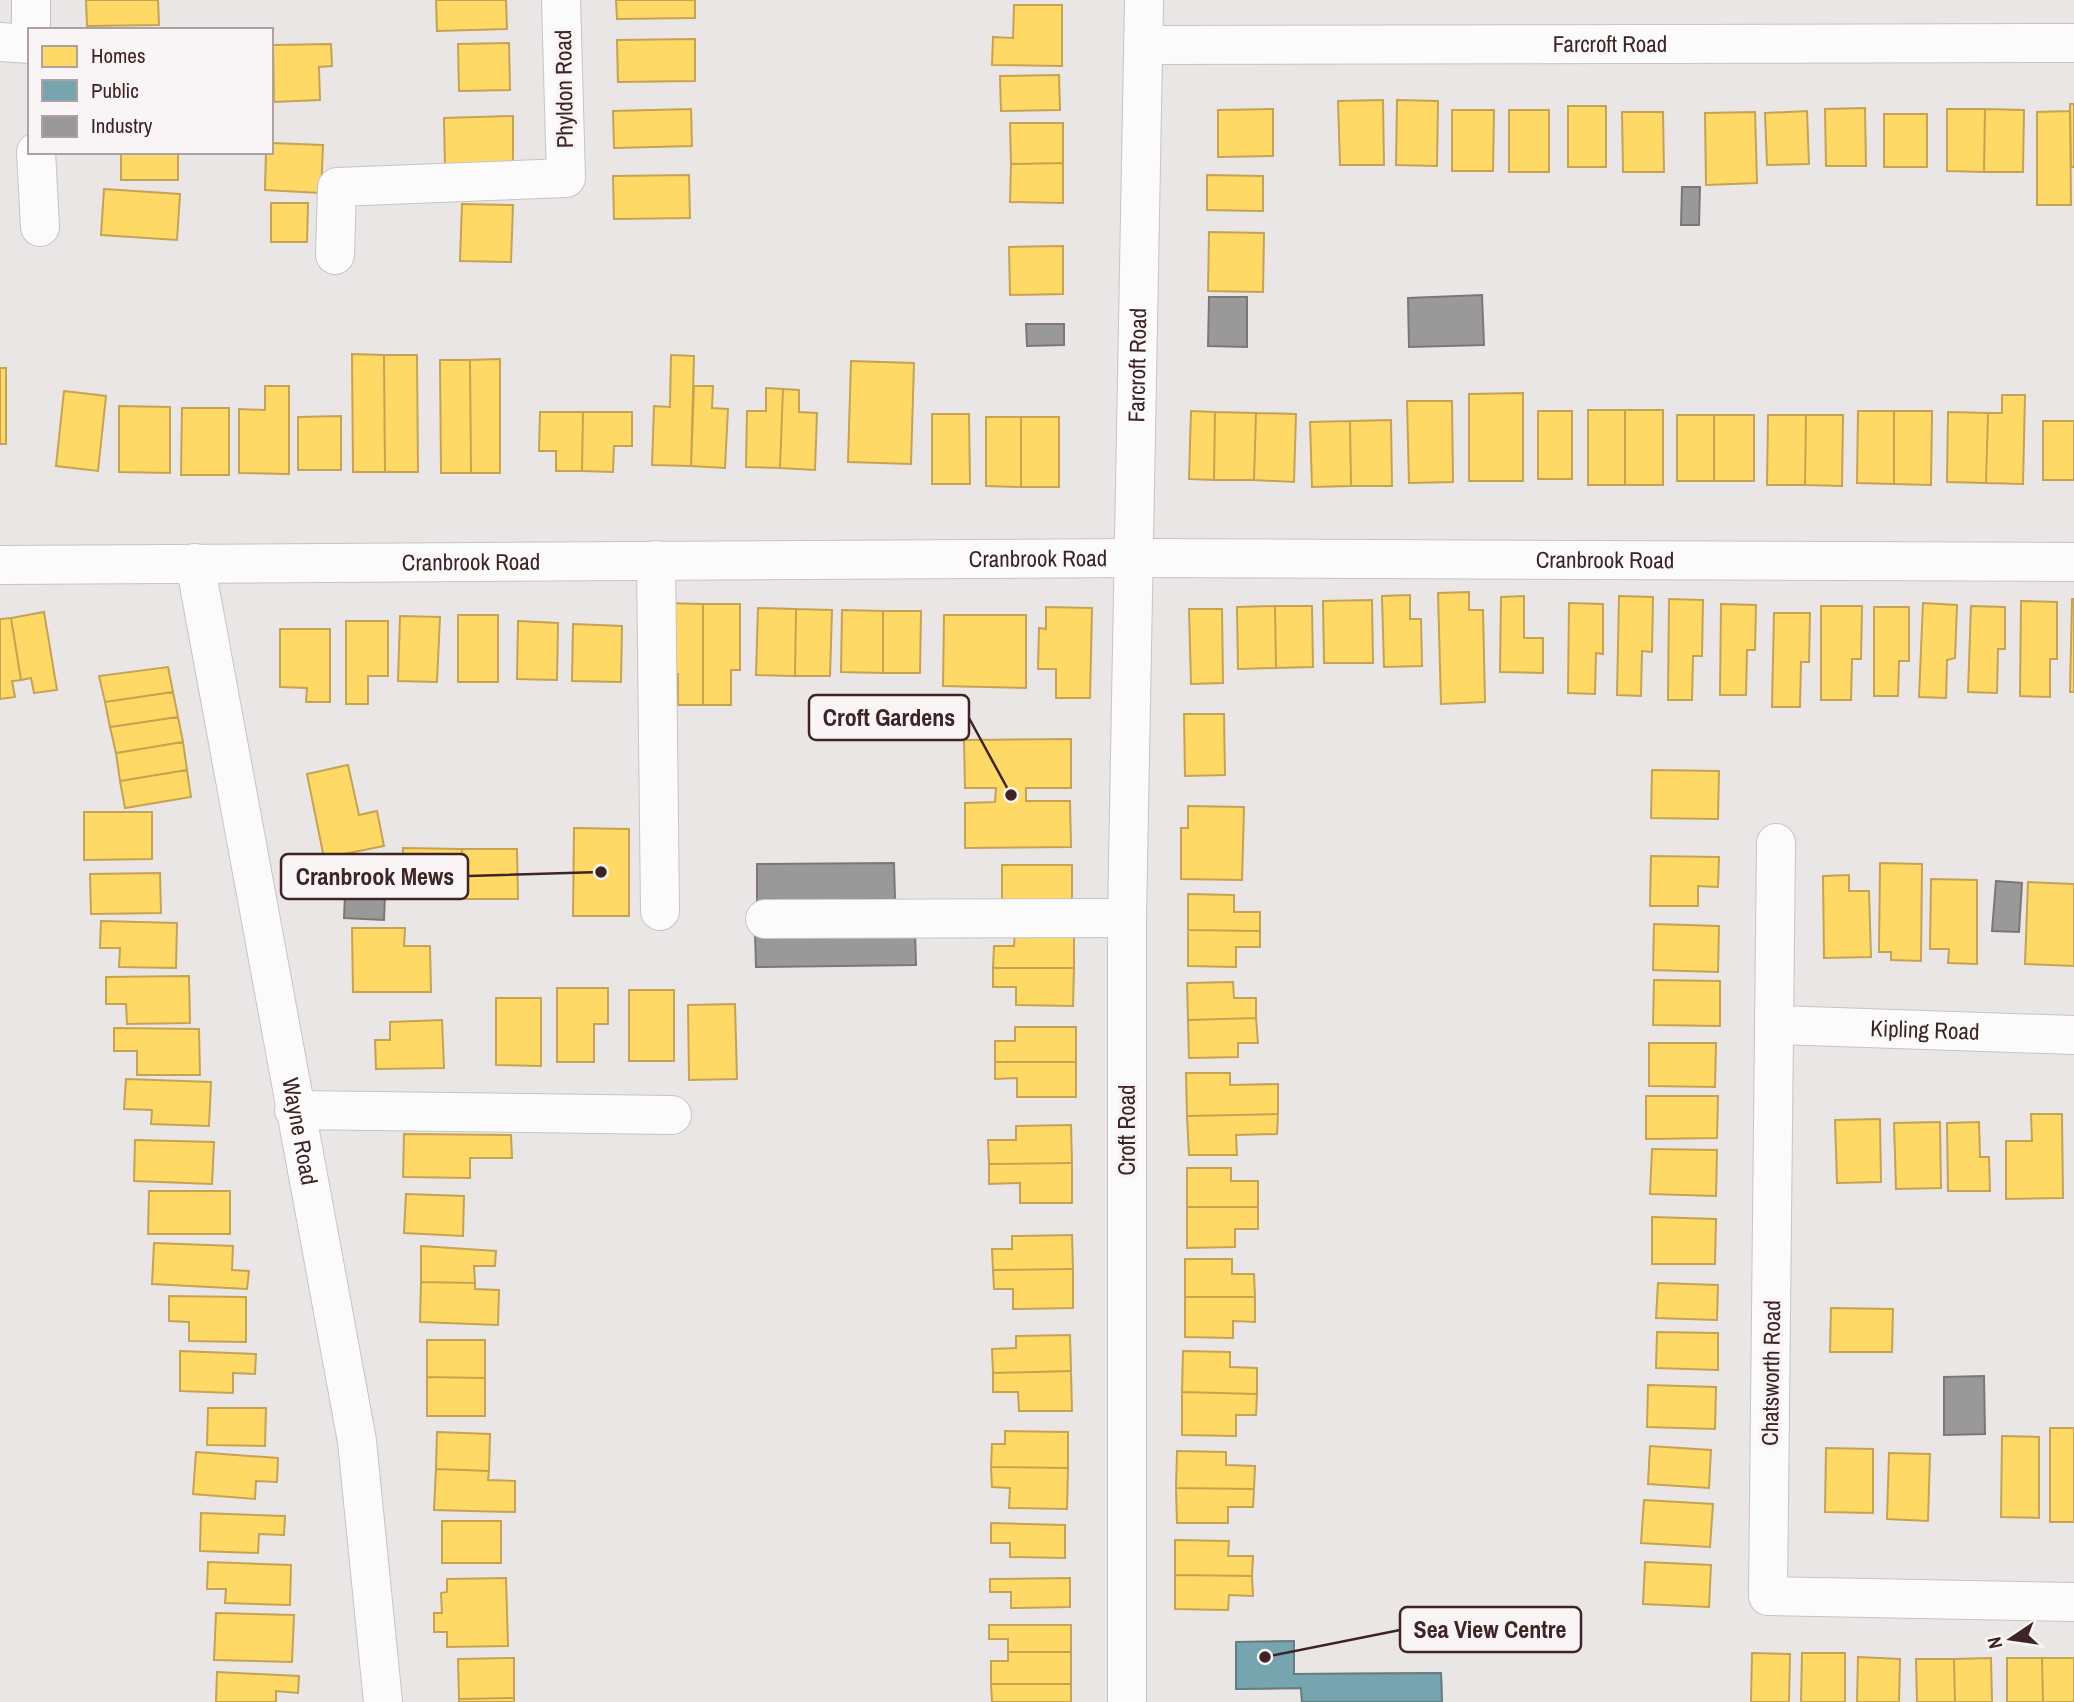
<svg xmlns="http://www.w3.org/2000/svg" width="2074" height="1702" font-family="'Archivo Narrow',sans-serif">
	<rect width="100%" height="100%" fill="#ebe6e6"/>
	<path fill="#ffd966" stroke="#c5a352" stroke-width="2" d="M86,0H158L159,25L87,26Z
		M436,0H506L507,29L437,31Z
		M616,0H695V18L617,19Z
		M1014,5H1062V66L992,65L993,37L1013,38Z
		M695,39V81L618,82L617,40Z
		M509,43L510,90L459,91L458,44Z
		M331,44L332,66L319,67L320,100L274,102L273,45Z
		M1059,75L1060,110L1001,111L1000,76Z
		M1383,100L1384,165H1340L1338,101Z
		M1397,100L1438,101L1437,166L1396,165Z
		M2070,104H2074V167H2071Z
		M1568,106H1606V167H1568Z
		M1865,108L1866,166H1826L1825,109Z
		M691,109L692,146L614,148L613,111Z
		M1273,109V156L1218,157V110Z
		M1947,109H1985L1984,172L1947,171Z
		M1985,109L2024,110L2023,172H1984Z
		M1452,110H1494L1493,171H1452Z
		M1509,110H1549V172H1509Z
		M1807,111L1809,164L1767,165L1765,113Z
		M2070,111L2071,205H2037V112Z
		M1622,112H1663L1664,172H1623Z
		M1755,112L1757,183L1706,185L1705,113Z
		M1884,114H1927V167H1884Z
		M513,116V167L445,169L444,118Z
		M1010,123H1063V163L1011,164Z
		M271,143L323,145L321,193L265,190L266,152H271Z
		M121,152H178V180H121Z
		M1063,163V203L1010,202L1011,164Z
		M689,175L690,218L614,219L613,176Z
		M1207,175L1263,176V211L1207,210Z
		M104,189L180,194L177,240L101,235Z
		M271,203H308L307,242H271Z
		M462,204L513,205L511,262L460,261Z
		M1209,232L1264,233L1263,292L1208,291Z
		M1063,246V294L1010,295L1009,247Z
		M352,354L384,355L385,472H353Z
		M384,355H417L418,472H385Z
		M671,355L694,356L691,466L652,465L654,406L670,407Z
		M500,359V473H471L470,360Z
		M440,360H470L471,473H441Z
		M851,361L914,363L911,464L848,462Z
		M0,368H6V444H0Z
		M265,386H289V474L239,473V409L265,410Z
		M694,386H713L712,408L728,409L725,468L691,466Z
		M766,388L783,389L780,468L746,467L747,411H766Z
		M783,389L799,390V412L817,413L815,470L780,468Z
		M64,391L106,396L98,471L56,466Z
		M1523,393V481H1469V394Z
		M2002,395H2025L2023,484L1986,483L1988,413H2002Z
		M1407,401H1452L1453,482L1409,483Z
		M119,406L170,407V473L119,472Z
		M182,408H229V475H181Z
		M1588,410H1625V485H1588Z
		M1625,410H1663V485H1625Z
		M1191,411L1215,412L1214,480L1189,479Z
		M1538,411H1572V479H1538Z
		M1858,411H1894V484L1857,483Z
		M1894,411H1932L1931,485L1894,484Z
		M540,412H583L582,471H556V451H539Z
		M583,412H632V446H614L613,472L582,471Z
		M1215,412L1256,413L1254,480H1214Z
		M1948,412L1988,413L1986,483L1947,482Z
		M1256,413L1296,414L1294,482L1254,480Z
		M932,414H969L970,484H932Z
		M1677,415H1714V481H1677Z
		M1714,415H1754V481H1714Z
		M1768,415H1806L1805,485H1767Z
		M1806,415H1843L1842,486L1805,485Z
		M341,416V470H298V417Z
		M986,417H1021V487L986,486Z
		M1021,417H1059V487H1021Z
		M1391,420L1392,486H1351L1350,421Z
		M1350,421L1351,486L1312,487L1310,422Z
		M2043,421H2074V480H2043Z
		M1469,592V610H1483L1485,702L1441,704L1438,593Z
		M1410,595V619H1421L1422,666L1384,667L1382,596Z
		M1524,596V638H1543V673L1500,672L1501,597Z
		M1619,596L1653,597L1652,652L1642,651L1641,696L1617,695Z
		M1669,599L1703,600L1702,656H1693L1692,700H1668Z
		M2072,599H2074V692H2070Z
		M1372,600L1373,663H1324L1323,601Z
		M2021,601L2057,602V659H2050V697L2020,696Z
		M664,603L703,604V705H678V674H664Z
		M1569,603L1603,604V654L1596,653L1595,694L1568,693Z
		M1923,603L1957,605L1955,658L1947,660L1946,698L1919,697Z
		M703,604H740V670H731V705H703Z
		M1721,604L1756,605L1755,650H1747L1746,695H1720Z
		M1275,606H1312L1313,667L1276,668Z
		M1275,606L1276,668L1238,669L1237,607Z
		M1821,606H1862L1861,659H1852L1851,700H1821Z
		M1971,606L2005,607V649H1998L1997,693L1968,692Z
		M1046,607L1092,608L1090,698H1056V669H1038L1039,628L1046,629Z
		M1874,607H1909V661H1899L1898,696H1874Z
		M758,608L796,609L795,676L756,675Z
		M796,609L832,610L830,676H795Z
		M1189,609H1222L1223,683L1191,684Z
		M842,610L883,611V673L841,672Z
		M883,611H921L920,673H883Z
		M44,612L57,690L34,693L31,678L21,680L11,618Z
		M1774,613H1810L1809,662H1801L1800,707H1772Z
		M458,615H498V682H458Z
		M944,615H1026V688L943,686Z
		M400,616L440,617L437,682L398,681Z
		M11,618L21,680L12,681L15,697L0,699V619Z
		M346,621H388V676H368V704H346Z
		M518,621L558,623L557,680L517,679Z
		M573,624L622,626L621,682L572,681Z
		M280,629H330V702H306L307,688L280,687Z
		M168,667L173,692L105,702L99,676Z
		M173,692L178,717L110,727L105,702Z
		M1184,714H1224L1225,775L1185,776Z
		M178,717L183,742L116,753L110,727Z
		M1071,739V788H1026V801H1070L1071,847L965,848V803L995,802L996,788H965L964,740Z
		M183,742L187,770L120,781L116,753Z
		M348,765L359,815L377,811L384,846L324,858L307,774Z
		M187,770L191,797L125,808L120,781Z
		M1652,770L1719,771L1718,819L1651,818Z
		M1188,806L1244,807L1242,880L1181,879V828H1188Z
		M84,812H152V859L84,860Z
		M574,828L629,829V916H573Z
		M403,848L462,849L461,899H403Z
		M462,849H517L518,899H461Z
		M1651,856L1719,857L1718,887L1698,886V906H1650Z
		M1880,863L1922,864L1921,961L1891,960V952H1879Z
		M1002,865H1072V908H1002Z
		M160,873L161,913L91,914L90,874Z
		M1849,875V891H1869L1871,957L1824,958L1823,876Z
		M1931,879L1977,880V964L1948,963L1949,949H1930Z
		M2028,882L2074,884V966L2025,964Z
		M1188,894L1234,895V912H1260V931L1188,930Z
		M101,921L177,923L176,968L119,967L120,948H100Z
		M1654,924L1719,926L1718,972L1653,970Z
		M352,928H405L404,946H430L431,992H353Z
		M1188,930L1260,931V947H1236V967L1188,966Z
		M1015,931L1074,932V968H993L994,946H1014Z
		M993,968H1074L1073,1006L1016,1005V987H993Z
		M189,976L190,1023L127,1024L126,1004H106V977Z
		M1654,980L1720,981V1026L1653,1025Z
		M1233,982L1234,998H1256V1018L1188,1020L1187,983Z
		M557,988H608V1024H594V1062H557Z
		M629,990H674V1061H629Z
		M496,998H541V1066L496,1065Z
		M735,1004L737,1079L689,1080L688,1005Z
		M1256,1018L1258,1043H1238V1057L1189,1058L1188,1020Z
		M442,1020L444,1068L376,1069L375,1040H390V1022Z
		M1015,1027H1076V1062H995V1041H1015Z
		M114,1028L199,1029L200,1075H137V1051H114Z
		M1649,1043H1716L1715,1087L1649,1086Z
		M995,1062H1076V1097H1017V1078L995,1079Z
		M1186,1073H1230V1085L1278,1084V1114L1187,1116Z
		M126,1079L211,1082L209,1126L151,1124L152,1110L124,1109Z
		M1646,1096H1718L1717,1138L1646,1139Z
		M1278,1114L1277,1134L1236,1135L1237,1155H1189L1187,1116Z
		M2031,1114H2062L2063,1198L2006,1199V1141H2032Z
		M1880,1119L1881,1182L1837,1183L1835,1120Z
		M1940,1122L1941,1188L1896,1189L1894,1123Z
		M1979,1122L1980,1157H1989L1990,1191H1948L1947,1123Z
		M1071,1125L1072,1163L989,1164L988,1140H1016V1126Z
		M404,1134L511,1135L512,1158H470V1178L403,1177Z
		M135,1140L214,1142L212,1184L134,1181Z
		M1652,1149L1717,1150L1716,1196L1650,1194Z
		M1072,1163V1203H1020V1183L989,1184V1164Z
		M1187,1168H1231V1181H1258V1207H1187Z
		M149,1191H230V1234H148Z
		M406,1194L464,1196L463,1236L404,1233Z
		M1187,1207H1258V1229H1235V1247L1187,1248Z
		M1652,1217L1716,1219L1715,1264H1652Z
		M1072,1235L1073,1269L993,1270L992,1249H1012V1236Z
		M154,1243L233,1246L232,1270L249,1271L247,1289L152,1284Z
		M421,1246L496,1251L495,1266H474L475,1283L421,1282Z
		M1185,1259H1232V1274H1254L1255,1297H1185Z
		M1073,1269V1308L1013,1309V1289H994L993,1270Z
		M421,1282L475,1283V1289L499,1290L498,1325L420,1322Z
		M1658,1283L1718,1285L1717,1320L1656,1318Z
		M169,1296L246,1297V1342L189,1341V1322L169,1321Z
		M1185,1297H1255V1322L1233,1321V1338L1185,1337Z
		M1831,1308L1893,1309L1892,1352H1830Z
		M1657,1332L1718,1333V1370L1656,1368Z
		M1070,1335L1071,1371L993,1373L992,1349L1016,1348V1336Z
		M427,1340H485V1378L427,1377Z
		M180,1351L256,1354L255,1374L233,1373V1393L180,1391Z
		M1183,1351L1230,1352V1367L1257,1368V1394L1182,1392Z
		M1071,1371L1072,1411H1019L1018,1392H993V1373Z
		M427,1377L485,1378V1416H427Z
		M1648,1385L1716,1387L1715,1429L1647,1427Z
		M1182,1392L1257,1394L1256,1415H1236V1436L1182,1435Z
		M208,1408H266L265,1446L207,1445Z
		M2050,1428H2074V1522H2050Z
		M1005,1431L1068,1432V1468L991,1467L992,1444H1005Z
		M437,1432L490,1434L489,1471L436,1469Z
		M2002,1436L2039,1437V1518L2001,1517Z
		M1650,1446L1711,1450L1709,1488L1648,1484Z
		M1826,1448L1873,1449V1513L1825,1512Z
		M1177,1451L1226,1452V1465L1255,1466L1254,1489L1176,1488Z
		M196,1452L278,1458L277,1482L256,1481L255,1499L193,1494Z
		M1889,1453L1930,1454L1928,1521L1887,1519Z
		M991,1467L1068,1468L1067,1509L1009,1508L1010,1488L992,1487Z
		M436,1469L489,1471L488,1480L515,1481V1512L434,1510Z
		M1176,1488L1254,1489L1253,1507H1228V1523H1177Z
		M1644,1500L1713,1504L1710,1547L1641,1543Z
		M201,1513L285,1516L284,1535L259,1534L258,1553L200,1551Z
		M442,1521H501V1563H442Z
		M991,1523L1065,1525V1558L1010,1557V1543H991Z
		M1175,1540L1229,1541L1228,1556H1253L1252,1576L1175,1575Z
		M208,1562L291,1565L290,1605L225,1603L226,1589H207Z
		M1645,1562L1711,1565L1709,1607L1643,1604Z
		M1175,1575L1252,1576L1253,1596L1229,1595L1228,1610L1175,1609Z
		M506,1578L508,1646L447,1647V1632H434V1613H442L441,1593L447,1592V1579Z
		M1070,1578V1607L1011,1608V1592H990V1579Z
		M216,1613L294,1615L292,1662L214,1660Z
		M989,1625H1071V1652H1008V1639H989Z
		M1294,1641V1674L1441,1673L1442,1702H1302L1301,1688L1236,1689V1642Z
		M1008,1652H1071V1684H991V1661H1008Z
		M1752,1653L1790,1654L1789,1702H1751Z
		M1802,1653H1845V1702H1801Z
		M1858,1657L1900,1659L1899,1702H1857Z
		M514,1658V1698L459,1699L458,1659Z
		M1991,1658L1992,1702H1955L1954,1659Z
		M2007,1658H2042L2043,1702H2007Z
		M2042,1658H2074V1702H2043Z
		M1916,1659H1954L1955,1702H1917Z
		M217,1672L299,1676L298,1693L276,1691V1702H216Z
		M991,1684H1071V1702H992Z
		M514,1698V1702H459V1699Z"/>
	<path fill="#76a5af" stroke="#657e85" stroke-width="2" d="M1294,1641V1674L1441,1673L1442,1702H1302L1301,1688L1236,1689V1642Z"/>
	<path fill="#999" stroke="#7e7676" stroke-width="2" d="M1682,187H1700L1699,225H1681Z
		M1482,295L1484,345L1409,347L1408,298Z
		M1209,297H1247V347L1208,346Z
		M1026,324H1064V345L1027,346Z
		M894,863L895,899L757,901V864Z
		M1996,881L2022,883L2019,932L1992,931Z
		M345,894L385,895L384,920L344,918Z
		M915,931L916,965L756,967L755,933Z
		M1984,1376L1985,1434L1944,1435V1377Z"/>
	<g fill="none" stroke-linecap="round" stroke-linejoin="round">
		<g stroke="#c8c3c3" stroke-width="40">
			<g id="minor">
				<path d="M31,30V0"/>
				<path d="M0,42L30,44"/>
				<path id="s1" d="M1144,45L2074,43"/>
				<path d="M36,152L40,227"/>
				<path d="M335,255L337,187L566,178L561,0"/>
				<path d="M656,560L660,911"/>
				<path id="s2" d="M195,563L357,1441L383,1702"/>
				<path id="s3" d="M0,565L1135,558L2074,562"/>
				<path d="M1776,843L1768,1596L2074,1602"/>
				<path d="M765,919L1127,918"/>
				<path id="s4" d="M1776,1025L2074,1035"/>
				<path d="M294,1110L672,1115"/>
				<path id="s5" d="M1127,1702V918L1144,0"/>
			</g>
		</g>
		<use href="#minor" stroke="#fcfbfb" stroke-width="38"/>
	</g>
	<g text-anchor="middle" stroke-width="7" stroke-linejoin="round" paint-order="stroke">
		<g font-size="23" fill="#3e2424" stroke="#f9f4f5">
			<text dy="8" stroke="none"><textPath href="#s1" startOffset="466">Farcroft Road</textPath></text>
			<text transform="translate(564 89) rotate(-91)" y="8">Phyldon Road</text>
			<text dy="8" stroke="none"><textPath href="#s5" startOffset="1337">Farcroft Road</textPath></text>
			<text dy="8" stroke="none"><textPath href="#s3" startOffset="1038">Cranbrook Road</textPath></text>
			<text dy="8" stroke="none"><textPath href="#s3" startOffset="1605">Cranbrook Road</textPath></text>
			<text dy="8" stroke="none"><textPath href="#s3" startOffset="471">Cranbrook Road</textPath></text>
			<text dy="8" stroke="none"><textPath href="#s4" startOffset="149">Kipling Road</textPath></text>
			<text transform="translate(1127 1130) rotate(-90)" y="8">Croft Road</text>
			<text dy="8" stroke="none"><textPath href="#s2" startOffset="578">Wayne Road</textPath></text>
			<text transform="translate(1771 1373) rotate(-89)" y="8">Chatsworth Road</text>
		</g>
	</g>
	<path fill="none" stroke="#3e2424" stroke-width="2.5" d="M1011 795L969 718M601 872L468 876M1265 1657L1400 1630"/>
	<g fill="#3e2424" stroke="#f9f4f5" stroke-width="2.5">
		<circle cx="1011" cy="795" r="7"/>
		<circle cx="601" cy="872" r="7"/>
		<circle cx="1265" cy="1657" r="7"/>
	</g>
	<g fill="#f9f4f5" stroke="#3e2424" stroke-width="2.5">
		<rect x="809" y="695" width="160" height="45" rx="7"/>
		<rect x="281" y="854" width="187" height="45" rx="7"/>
		<rect x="1400" y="1607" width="181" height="45" rx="7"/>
	</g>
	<g font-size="24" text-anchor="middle" font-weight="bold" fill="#3e2424">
		<text x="889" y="726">Croft Gardens</text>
		<text x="375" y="885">Cranbrook Mews</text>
		<text x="1490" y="1638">Sea View Centre</text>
	</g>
	<rect x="28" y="28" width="245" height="126" fill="#f9f4f5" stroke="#aea1a1" stroke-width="2"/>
	<rect x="42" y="46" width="35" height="21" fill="#ffd966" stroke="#aea1a1" stroke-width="2"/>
	<text x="91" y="63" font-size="21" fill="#3e2424">Homes</text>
	<rect x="42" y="80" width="35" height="21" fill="#76a5af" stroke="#aea1a1" stroke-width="2"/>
	<text x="91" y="98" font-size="21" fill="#3e2424">Public</text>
	<rect x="42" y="116" width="35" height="21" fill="#999999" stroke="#aea1a1" stroke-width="2"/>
	<text x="91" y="133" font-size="21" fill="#3e2424">Industry</text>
	<g transform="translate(2011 1639) rotate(257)" stroke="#f9f4f5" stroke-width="5" paint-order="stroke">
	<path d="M0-5L12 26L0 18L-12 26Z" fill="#3e2424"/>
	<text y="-10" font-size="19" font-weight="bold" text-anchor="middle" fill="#3e2424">N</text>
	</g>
</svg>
